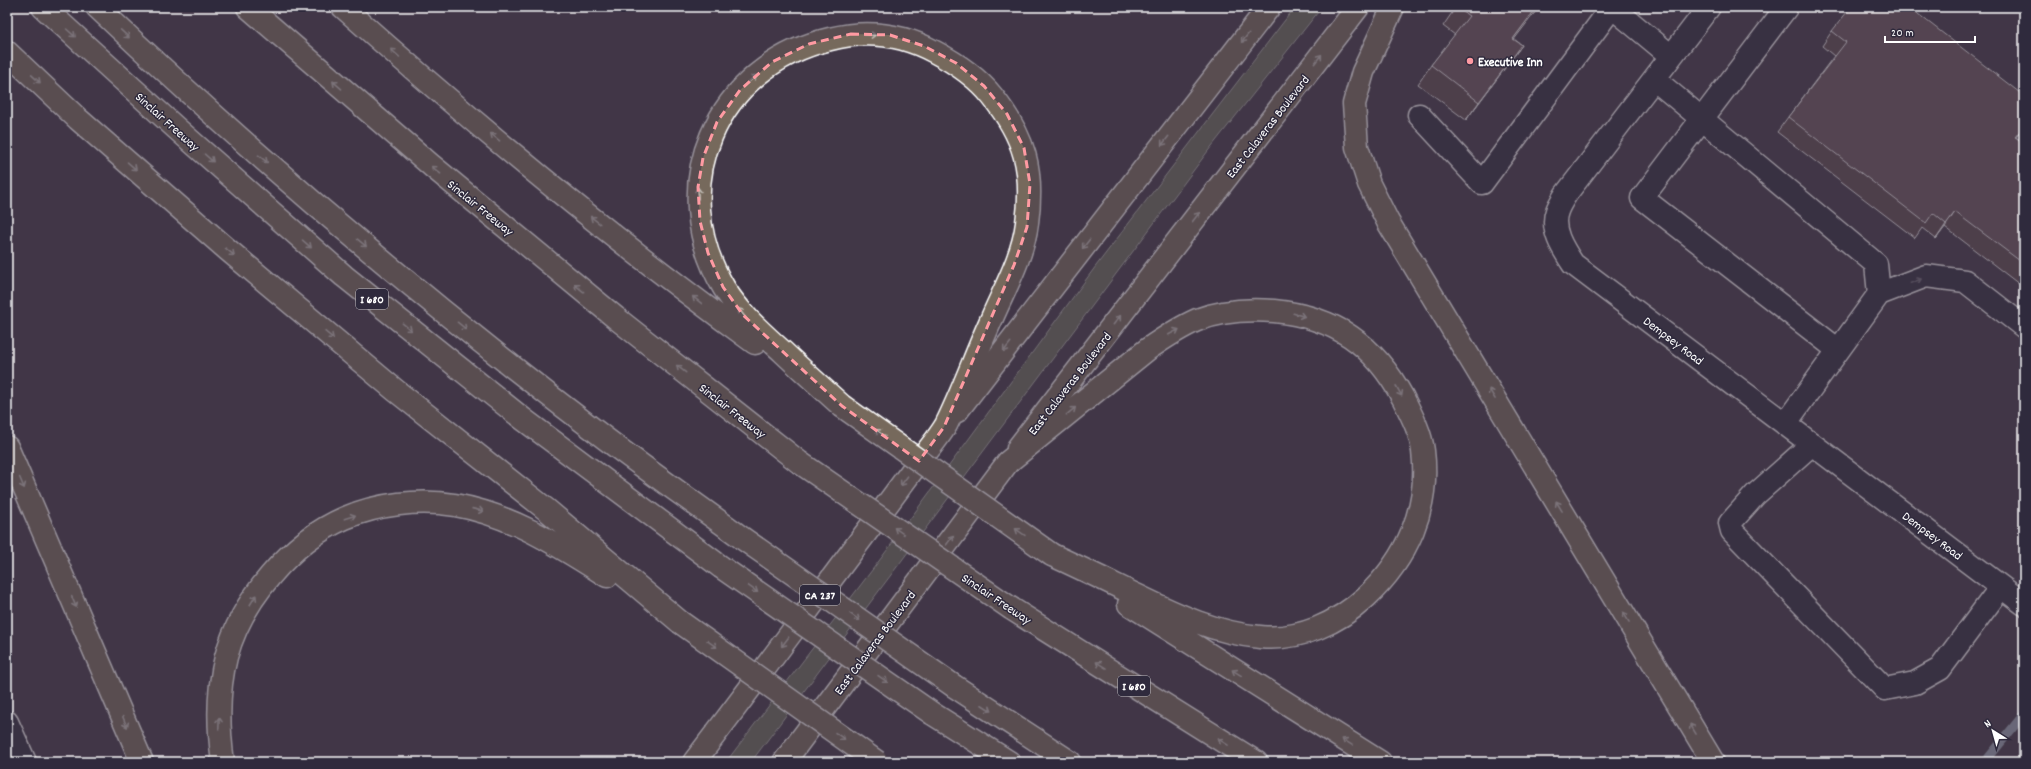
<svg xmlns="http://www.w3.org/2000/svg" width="2031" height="769" font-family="Dekko,sans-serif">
	<rect width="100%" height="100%" fill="#413747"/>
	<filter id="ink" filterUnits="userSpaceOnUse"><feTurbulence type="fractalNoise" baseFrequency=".025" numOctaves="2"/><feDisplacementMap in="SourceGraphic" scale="8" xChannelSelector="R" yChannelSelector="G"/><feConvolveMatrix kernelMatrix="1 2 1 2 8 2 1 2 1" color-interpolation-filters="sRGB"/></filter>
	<g filter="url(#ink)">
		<path fill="#676b5c" stroke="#b3b5ae" d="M1295,7H1322L1208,151L751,762H726L882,557L1096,266Z"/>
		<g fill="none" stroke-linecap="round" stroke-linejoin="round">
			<path stroke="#9aa3b3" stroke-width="9" d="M1985,762L2024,714"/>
			<g stroke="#fff" stroke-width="25">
				<path id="minor" d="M1612,7L1671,56
					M1709,7L1566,194C1563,199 1559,205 1557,211C1550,229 1563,249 1573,264L2024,604
					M1784,7L1786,8L1642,198L1838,350
					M1654,79L1876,264L1879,294
					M1419,115L1482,183L1612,7
					M1785,424L1879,294L1926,276L1965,281L2024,327
					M1812,444L1755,495L1730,523L1732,531L1885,689L1915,683L1940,669L2001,587
					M7,722L25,762"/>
			</g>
			<g stroke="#fff" stroke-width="25">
				<path id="major" d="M957,411L1269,7
					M1018,448L1358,7"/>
			</g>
			<g stroke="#fff" stroke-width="25">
				<path id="highway" d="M43,7L176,128L344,276L523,419L721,567
					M97,7C258,160 429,305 606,439C651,473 697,505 742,538
					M248,7L432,166L616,318L799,462
					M343,7C475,125 612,239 755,343
					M1393,7L1363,72L1354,104L1357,147L1369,184L1388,222L1713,762
					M7,52L78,119L228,250L395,390L547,510L680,622
					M7,447L142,762
					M1129,604L1380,762
					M1012,609L1256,762
					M954,686L1070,762
					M933,714L1009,762
					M223,762C218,727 217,692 226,657C241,601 291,541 345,518C378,504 419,499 455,505C512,515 558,545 607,576
					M694,762C753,685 810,607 868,530C886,506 903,483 920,460C929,449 939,437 946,425C963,391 976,353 992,318C1005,288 1023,256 1027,223C1034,170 1025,137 992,96C976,76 956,63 935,52C902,34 866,30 830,39C715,66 664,187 724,288C740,314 761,332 783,352C802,370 822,388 842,406
					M784,762L1008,462L1148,349C1164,338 1179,328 1197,320C1220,311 1249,309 1274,311C1335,317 1374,344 1403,398C1411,414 1421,433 1423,451C1430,508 1407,559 1366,597C1338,623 1299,641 1260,637C1216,633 1177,615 1138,596C1109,582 1081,568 1052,555"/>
			</g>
			<use href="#minor" stroke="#2f2a3d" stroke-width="22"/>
			<use href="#major" stroke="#76695c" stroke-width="22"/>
			<use href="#highway" stroke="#76695c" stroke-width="22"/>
			<g stroke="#fff" stroke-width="25" stroke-linecap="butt">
				<path id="highway-bridge" d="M842,406L1052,555
					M799,462L1012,609
					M742,538L954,686
					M721,567L933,714
					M680,622L877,762"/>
			</g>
			<use href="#highway-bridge" stroke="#76695c" stroke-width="22"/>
		</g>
		<path fill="#5c4850" stroke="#fff" d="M1456,7H1539L1514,39L1522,45L1508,64L1466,120L1418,84L1431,65L1455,35L1443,26Z
			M1569,7H1577L1574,11Z
			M1832,31L2024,127L2016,137L2024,143V288L1945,227L1936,239L1922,228L1915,238L1777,132L1788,117L1834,56L1822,46Z"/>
		<path fill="#4b3b41" stroke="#fff" d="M1537,7H1539L1500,58L1513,39Z
			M1522,45L1508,64L1466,120L1479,102Z
			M2024,126V127L2005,152L2015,137Z
			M1955,212L1945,227L1936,239L1946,224Z"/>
		<path fill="#6b545d" stroke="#fff" d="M1456,7H1537L1513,39L1522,45L1479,102L1431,65L1469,16Z
			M1851,7H1909L2024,96V126L2015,137L2024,143V264L1955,212L1946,224L1933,213L1926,223L1788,117L1846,42L1832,31Z"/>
		<defs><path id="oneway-shaft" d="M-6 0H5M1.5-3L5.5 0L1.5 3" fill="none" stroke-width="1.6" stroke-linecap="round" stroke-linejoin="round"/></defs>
		<g stroke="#c1bcb6">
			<use href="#oneway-shaft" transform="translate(71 33) rotate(42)"/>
			<use href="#oneway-shaft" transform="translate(125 34) rotate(43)"/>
			<use href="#oneway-shaft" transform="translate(870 35) rotate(2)"/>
			<use href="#oneway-shaft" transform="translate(1245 38) rotate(128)"/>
			<use href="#oneway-shaft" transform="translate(395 53) rotate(-138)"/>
			<use href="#oneway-shaft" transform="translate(1318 59) rotate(-52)"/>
			<use href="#oneway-shaft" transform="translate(36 79) rotate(43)"/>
			<use href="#oneway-shaft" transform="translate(752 79) rotate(-41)"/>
			<use href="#oneway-shaft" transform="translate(337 85) rotate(-139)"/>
			<use href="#oneway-shaft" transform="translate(495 137) rotate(-140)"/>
			<use href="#oneway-shaft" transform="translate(1165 141) rotate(128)"/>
			<use href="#oneway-shaft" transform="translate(209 158) rotate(41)"/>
			<use href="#oneway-shaft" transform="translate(263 159) rotate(40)"/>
			<use href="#oneway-shaft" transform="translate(132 166) rotate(41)"/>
			<use href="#oneway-shaft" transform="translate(436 170) rotate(-140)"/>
			<use href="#oneway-shaft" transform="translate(698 193) rotate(-92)"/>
			<use href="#oneway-shaft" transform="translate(1196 217) rotate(-52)"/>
			<use href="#oneway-shaft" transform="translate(595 220) rotate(-142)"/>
			<use href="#oneway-shaft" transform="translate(362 243) rotate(40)"/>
			<use href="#oneway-shaft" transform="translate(307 244) rotate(41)"/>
			<use href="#oneway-shaft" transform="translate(1086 244) rotate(128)"/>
			<use href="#oneway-shaft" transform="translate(230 252) rotate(40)"/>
			<use href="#oneway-shaft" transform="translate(579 288) rotate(-141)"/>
			<use href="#oneway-shaft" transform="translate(697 300) rotate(-142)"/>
			<use href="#oneway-shaft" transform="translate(742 313) rotate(-128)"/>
			<use href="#oneway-shaft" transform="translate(1299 315) rotate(16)"/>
			<use href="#oneway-shaft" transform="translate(1117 320) rotate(-52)"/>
			<use href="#oneway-shaft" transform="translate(462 326) rotate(39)"/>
			<use href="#oneway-shaft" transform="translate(407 327) rotate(39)"/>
			<use href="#oneway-shaft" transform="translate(1174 332) rotate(-28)"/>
			<use href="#oneway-shaft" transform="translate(329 335) rotate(40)"/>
			<use href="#oneway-shaft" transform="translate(1007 347) rotate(128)"/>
			<use href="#oneway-shaft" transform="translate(681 369) rotate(-142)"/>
			<use href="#oneway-shaft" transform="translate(1399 391) rotate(61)"/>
			<use href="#oneway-shaft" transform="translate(1492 394) rotate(-121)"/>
			<use href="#oneway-shaft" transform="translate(1071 411) rotate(-39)"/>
			<use href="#oneway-shaft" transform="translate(880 433) rotate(-145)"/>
			<use href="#oneway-shaft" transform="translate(904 481) rotate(127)"/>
			<use href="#oneway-shaft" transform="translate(22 483) rotate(67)"/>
			<use href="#oneway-shaft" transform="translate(1559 506) rotate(-121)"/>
			<use href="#oneway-shaft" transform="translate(478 510) rotate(13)"/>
			<use href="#oneway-shaft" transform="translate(350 517) rotate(-18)"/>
			<use href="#oneway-shaft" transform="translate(899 531) rotate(-145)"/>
			<use href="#oneway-shaft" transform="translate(1020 532) rotate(-145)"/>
			<use href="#oneway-shaft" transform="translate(950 540) rotate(-53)"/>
			<use href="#oneway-shaft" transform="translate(753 589) rotate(35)"/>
			<use href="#oneway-shaft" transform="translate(253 600) rotate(-59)"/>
			<use href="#oneway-shaft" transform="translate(74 602) rotate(67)"/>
			<use href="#oneway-shaft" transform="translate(855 617) rotate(35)"/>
			<use href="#oneway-shaft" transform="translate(1626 617) rotate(-121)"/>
			<use href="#oneway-shaft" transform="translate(785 642) rotate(127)"/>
			<use href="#oneway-shaft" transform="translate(712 644) rotate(35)"/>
			<use href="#oneway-shaft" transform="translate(1101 665) rotate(-148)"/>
			<use href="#oneway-shaft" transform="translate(1237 673) rotate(-148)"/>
			<use href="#oneway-shaft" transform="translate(883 679) rotate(35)"/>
			<use href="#oneway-shaft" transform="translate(987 708) rotate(33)"/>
			<use href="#oneway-shaft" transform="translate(125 722) rotate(67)"/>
			<use href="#oneway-shaft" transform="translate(219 723) rotate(-88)"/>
			<use href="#oneway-shaft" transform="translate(1693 729) rotate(-121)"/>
			<use href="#oneway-shaft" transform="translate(840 736) rotate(35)"/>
			<use href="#oneway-shaft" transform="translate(1223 742) rotate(-148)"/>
			<use href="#oneway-shaft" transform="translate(1347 742) rotate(-148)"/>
		</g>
		<use stroke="#6d6a77" href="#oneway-shaft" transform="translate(1916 281) rotate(-21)"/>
	</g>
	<path d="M0 0H2031V769H0ZM851,34L890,35L924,46L956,63L984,86L1007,114L1024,148L1030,184L1027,227L1014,265L944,427L919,461L842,406L743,315L723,287L708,253L700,221L698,187L703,158L717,122L740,90L772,62L809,44Z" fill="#413747" fill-opacity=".55" fill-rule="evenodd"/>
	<path fill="none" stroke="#ff9aa2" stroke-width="3" stroke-dasharray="8 5" stroke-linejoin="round" d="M851,34L890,35L924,46L956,63L984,86L1007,114L1024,148L1030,184L1027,227L1014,265L944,427L919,461L842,406L743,315L723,287L708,253L700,221L698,187L703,158L717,122L740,90L772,62L809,44Z"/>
	<circle fill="#ff9aa2" stroke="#2f2a3d" stroke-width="1.5" cx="1470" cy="61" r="4"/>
	<g text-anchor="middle" stroke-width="3" stroke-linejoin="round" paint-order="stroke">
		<g fill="#2f2a3d" stroke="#c1bfc5" stroke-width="1">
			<rect x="356" y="289" width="32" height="20" rx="3"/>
			<rect x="800" y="585" width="40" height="20" rx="3"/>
			<rect x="1118" y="676" width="32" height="20" rx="3"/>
		</g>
		<g font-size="12" font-weight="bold" fill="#fff">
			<text x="372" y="303">I 680</text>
			<text x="820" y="599">CA 237</text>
			<text x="1134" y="690">I 680</text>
		</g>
		<g font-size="13" font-weight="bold" fill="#fff" stroke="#2f2a3d" text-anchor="start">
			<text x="1478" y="66">Executive Inn</text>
		</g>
		<g font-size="13" fill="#fff" stroke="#2f2a3d">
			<text transform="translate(168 121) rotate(42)" y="5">Sinclair Freeway</text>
			<text transform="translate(1267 126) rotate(-52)" y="5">East Calaveras Boulevard</text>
			<text transform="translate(481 207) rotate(39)" y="5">Sinclair Freeway</text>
			<text transform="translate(1674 340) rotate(37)" y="5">Dempsey Road</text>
			<text transform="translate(1069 383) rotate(-52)" y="5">East Calaveras Boulevard</text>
			<text transform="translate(733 410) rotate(38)" y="5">Sinclair Freeway</text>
			<text transform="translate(1933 535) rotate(37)" y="5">Dempsey Road</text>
			<text transform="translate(997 598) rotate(34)" y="5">Sinclair Freeway</text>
			<text transform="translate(874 642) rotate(-53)" y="5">East Calaveras Boulevard</text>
		</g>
	</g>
	<rect width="2031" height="769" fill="none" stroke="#2f2a3d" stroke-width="24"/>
	<rect x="12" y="12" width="2007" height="745" fill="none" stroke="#fff" stroke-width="1.5" filter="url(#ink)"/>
	<g transform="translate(1993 731) rotate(323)" stroke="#2f2a3d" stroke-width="3" paint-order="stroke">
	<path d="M0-3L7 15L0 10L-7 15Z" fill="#ffffff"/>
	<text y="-6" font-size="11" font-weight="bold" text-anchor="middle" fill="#ffffff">N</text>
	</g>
	<path d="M1885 36v6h90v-6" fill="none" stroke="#ffffff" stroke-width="2"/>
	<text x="1891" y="36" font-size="12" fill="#ffffff" stroke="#2f2a3d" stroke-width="3" paint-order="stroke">20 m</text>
</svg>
